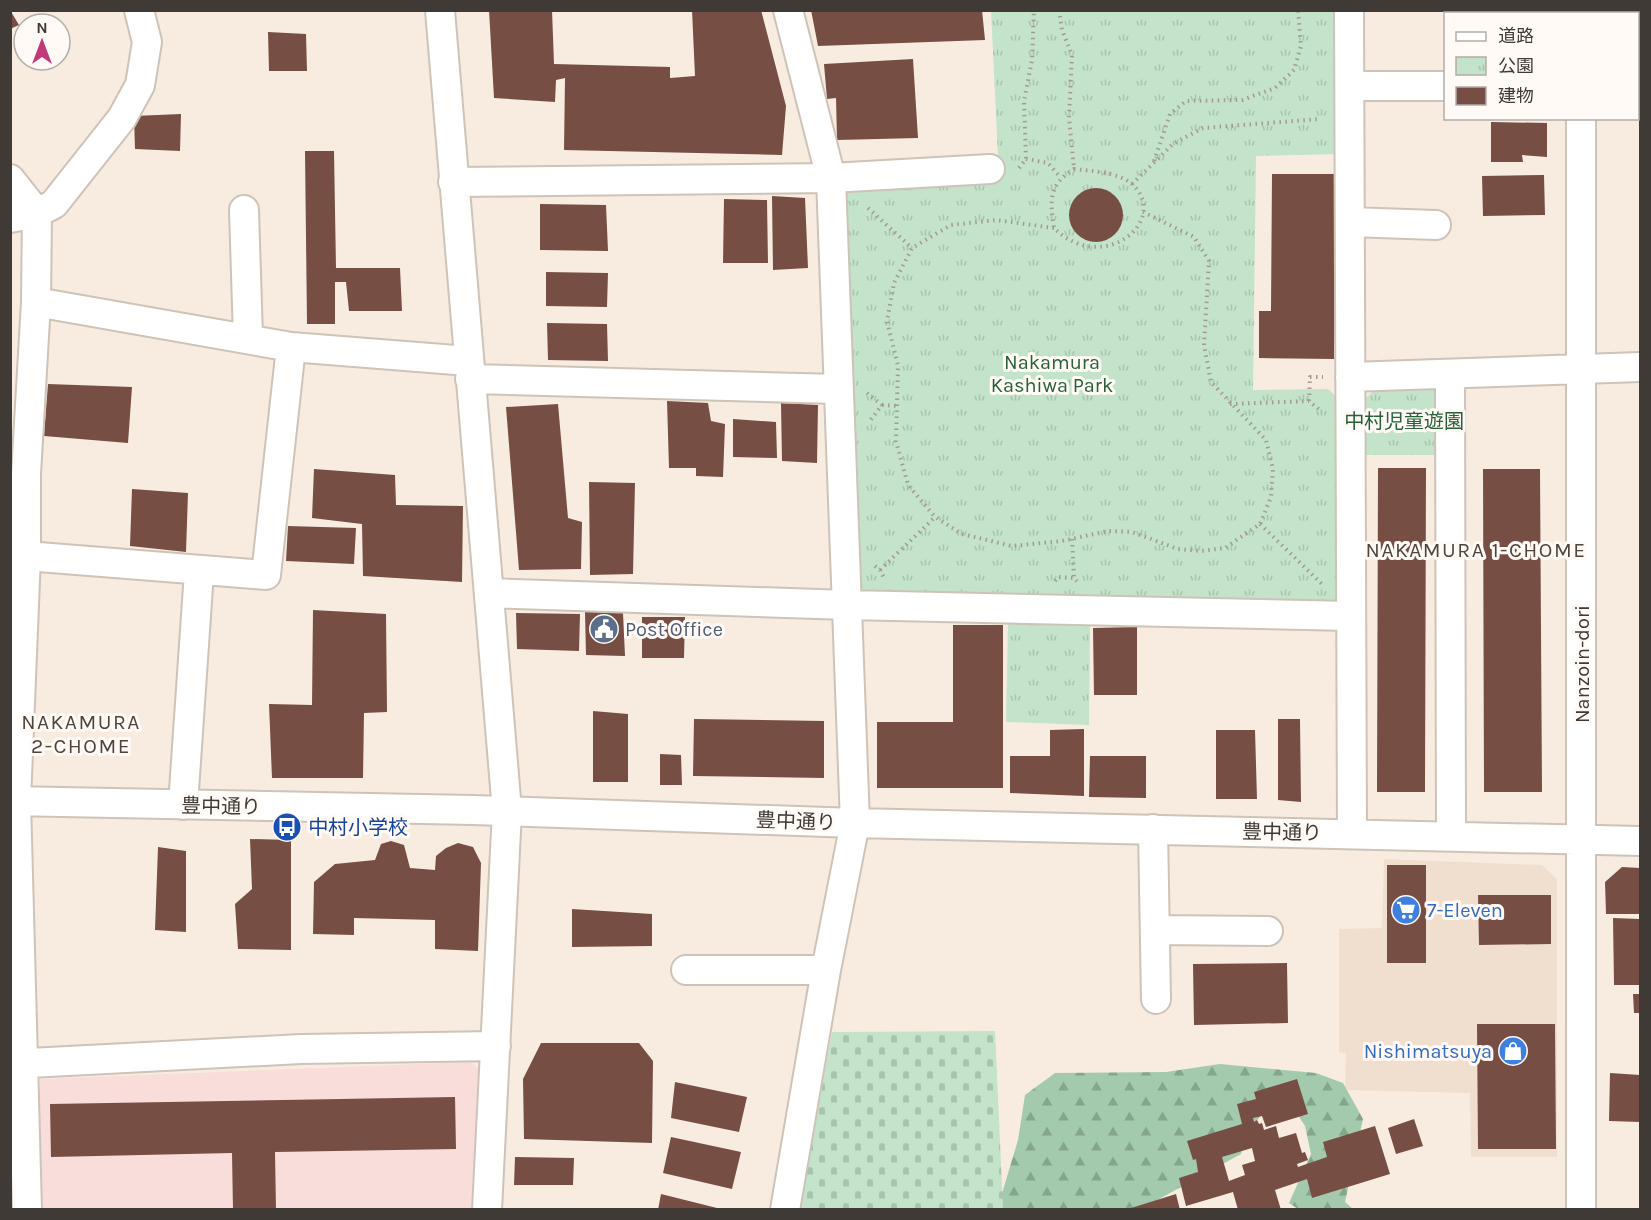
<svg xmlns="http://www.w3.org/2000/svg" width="1651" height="1220" font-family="Karla,'Noto Sans JP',sans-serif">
	<defs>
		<pattern id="forest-firs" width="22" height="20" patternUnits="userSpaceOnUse" patternTransform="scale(1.5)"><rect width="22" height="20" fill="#a3caac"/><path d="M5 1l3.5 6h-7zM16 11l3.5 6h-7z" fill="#86a58d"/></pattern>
		<pattern id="cemetery-stones" width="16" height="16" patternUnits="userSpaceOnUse" patternTransform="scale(1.5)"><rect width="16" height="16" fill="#c3e3ca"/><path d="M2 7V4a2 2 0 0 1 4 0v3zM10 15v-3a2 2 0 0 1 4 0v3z" fill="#a9c4ae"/></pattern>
		<pattern id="park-tufts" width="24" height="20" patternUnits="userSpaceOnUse" patternTransform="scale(1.5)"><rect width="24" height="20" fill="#c3e3ca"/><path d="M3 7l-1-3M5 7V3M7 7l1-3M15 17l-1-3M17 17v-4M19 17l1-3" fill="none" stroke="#a9c4ae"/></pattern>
	</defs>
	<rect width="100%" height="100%" fill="#f8ece0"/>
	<path fill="#f0dfce" d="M1384,859L1542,865L1557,879V1157H1471L1470,1093L1345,1090L1346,1053L1339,1052V929L1382,928Z"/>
	<path fill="#f8ddda" d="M470,1062L480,1070L472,1209L39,1210L40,1079Z"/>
	<path fill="url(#forest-firs)" d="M1220,1064L1316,1073L1343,1083L1363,1119L1345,1202L1353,1209H1298L1289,1203L1311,1154L1305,1126L1294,1109L1275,1102C1258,1118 1245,1130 1241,1154L1141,1209L997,1210L1018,1140L1025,1095L1055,1073L1166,1072Z"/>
	<path fill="url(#cemetery-stones)" d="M995,1031L1003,1209H800L832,1032Z"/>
	<path fill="url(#park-tufts)" d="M991,11H1338V154L1256,156L1253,390L1328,389L1338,398L1342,596L1330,605L867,595L858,584L842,200L850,189L999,177Z
		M1436,387L1444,394L1441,455H1365V399L1375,389Z
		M1008,621L1090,623L1089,725L1006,722Z"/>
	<path fill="#774e43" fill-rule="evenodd" d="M10,10L19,25L10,29Z
		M489,10H552L554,64L670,67V78L695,76L692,10H761L786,106L782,155L564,150L565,78L556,80L555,102L494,98Z
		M811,10H982L985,40L818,46Z
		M268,32L306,34L307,71H269Z
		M913,59L918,138L837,140L836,98L827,99L824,64Z
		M181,114L180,151L135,149L134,116Z
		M1491,122L1547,123V157L1522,155L1523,162H1491Z
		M305,151H334L336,268H400L402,311H349L346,282H335V324H307Z
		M1272,174H1335L1334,359L1259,358V311H1271Z
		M1544,175L1545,215L1483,216L1482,176Z
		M1069 215a27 27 0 1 1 54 0a27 27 0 1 1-54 0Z
		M772,196L805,198L808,268L773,270Z
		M724,199L767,200L768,263H723Z
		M540,204L606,205L608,251L540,250Z
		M546,272L608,273L607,307L546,306Z
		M547,323L607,324L608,361L548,360Z
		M48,384L132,387L128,443L44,436Z
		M667,401L708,403L711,421L725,424L723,477L696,476V468H669Z
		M781,403L818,405L817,463L782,461Z
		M558,404L568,518L582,522L581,569L519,570L506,407Z
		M733,419L776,422L777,458L733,457Z
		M1378,468H1426L1425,792H1377Z
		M314,469L395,475L396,505L463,506L462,582L363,576L362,524L312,518Z
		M1483,469H1540L1542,792H1484Z
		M589,482L635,483L633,574L590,575Z
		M132,489L188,493L186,552L130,546Z
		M288,526L356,528L354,564L286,561Z
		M313,610L386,614L387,712L364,713L363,778H272L269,704L312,705Z
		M585,612L623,613L625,656L586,655Z
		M516,613L580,614L579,651L517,649Z
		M642,617H685L684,658H642Z
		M953,625H1003V788H877V722H953Z
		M1137,627V695H1094L1093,628Z
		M593,711L628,714V782H593Z
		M694,719L824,721V778L693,776Z
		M1278,719H1300L1301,802L1278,800Z
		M1084,729V796L1010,793V756H1050V730Z
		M1216,730H1255L1257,799H1216Z
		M660,754L681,755L682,785H660Z
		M1090,756H1146V798L1089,797Z
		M250,839L291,840V950L238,949L235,904L252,889Z
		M391,841L404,845L410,868L435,870L436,856L446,848L458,843L473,847L481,863L478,951L435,949V920L354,918V935L313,934L314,882L335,864L375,860L381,844Z
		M158,847L186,851V932L155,930Z
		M1387,865H1426V963H1387Z
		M1622,867L1640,868V914H1606L1605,882Z
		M1478,895H1551V944L1479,945Z
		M572,909L652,914V946L572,947Z
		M1613,918L1640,919V985H1614Z
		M1287,963L1288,1023L1194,1025L1193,964Z
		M1633,994H1640V1013H1634Z
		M1477,1024H1555L1556,1149H1478Z
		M541,1043H639L653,1061L652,1143L524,1139L523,1079Z
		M1610,1073L1640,1075V1122L1609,1121Z
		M1297,1079L1308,1114L1266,1127L1262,1116L1253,1118L1254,1122L1257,1120L1259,1124L1262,1123L1264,1130L1276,1126L1279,1138L1296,1133L1302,1153L1305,1152L1308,1160L1297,1164L1298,1167L1327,1157L1323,1142L1375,1126L1390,1174L1312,1198L1307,1179L1275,1190L1281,1210H1238L1233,1192L1186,1206L1179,1178L1198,1172L1196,1159L1193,1160L1187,1141L1242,1124L1237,1104L1256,1099L1254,1092ZM1252,1148L1255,1161L1242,1165L1245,1175L1229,1181L1222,1157Z
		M675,1082L747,1097L739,1132L671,1118Z
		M455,1097L456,1149L275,1152L276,1210H233L232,1153L51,1157L50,1104Z
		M1414,1119L1423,1146L1396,1154L1388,1128Z
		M671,1137L741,1152L732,1189L663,1173Z
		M515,1157L574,1158L573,1185H514Z
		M661,1194L721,1209V1210H658Z
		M1176,1194L1180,1210H1128V1209Z"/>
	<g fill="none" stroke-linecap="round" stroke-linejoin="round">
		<g stroke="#cec3b7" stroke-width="32">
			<path id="minor" d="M440,10L507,811L487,1210
				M1349,10L1352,833
				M1580,10V14
				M1350,86H1446
				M1581,118V1210
				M10,179L37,213L36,302L26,474V556L16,801L27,1210
				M453,182L831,178L990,169
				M244,210L248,338
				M10,218L37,213L54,204L122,118L140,85L147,42L139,10
				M1350,222L1436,225
				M36,302L291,347L468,361
				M1450,374L1451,835
				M1350,377L1640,367
				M470,379L838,389
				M26,556L266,575L291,347
				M489,593L848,605L1350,616
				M10,801L473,810L855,823L1640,841
				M183,805L199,572
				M1153,829L1156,999
				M1155,930L1268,931
				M686,970H826
				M10,1064L301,1049L496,1046
				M785,1210L826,970L855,823L831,178L788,10"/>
		</g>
		<path stroke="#a39b92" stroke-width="4" stroke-dasharray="1.5 4.5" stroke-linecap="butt" d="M1059,10L1062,30L1072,55L1069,118L1074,169
			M1026,159L1048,163L1060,177
			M1154,161L1170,114L1186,101L1242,100L1275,88L1294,70L1301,46L1298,10
			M1019,168L1026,159L1024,101L1032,60L1034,10
			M1074,169C1091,171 1118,172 1132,184C1171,219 1104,277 1054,228C1050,201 1048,185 1074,169Z
			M1132,184L1174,143L1203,128L1320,119
			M868,208L912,248
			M1054,228L996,220L951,225L912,248L894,283L887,321L898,366L896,441L908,485L935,517L962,534L1012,546L1062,541L1108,531L1132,532L1178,549L1201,551L1225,548L1260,524L1271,497L1273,469L1266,440L1211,382L1204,345L1209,261L1194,237L1143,212
			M867,393L882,405L869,422
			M1309,401L1310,377H1323
			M1230,404L1309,401L1322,412
			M882,405L899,406
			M1260,524L1322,584
			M1072,539L1074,578
			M875,566L880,570L884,578
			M880,570L935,517
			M1055,581L1058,577L1074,578L1077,581"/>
		<use href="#minor" stroke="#fff" stroke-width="28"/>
	</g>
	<defs>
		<g id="civic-disc" transform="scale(1.5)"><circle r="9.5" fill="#5c6f8a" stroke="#fffaf5"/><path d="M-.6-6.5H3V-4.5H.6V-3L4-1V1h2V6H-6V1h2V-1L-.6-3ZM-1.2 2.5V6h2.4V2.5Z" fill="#fff"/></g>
		<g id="bus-disc" transform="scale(1.5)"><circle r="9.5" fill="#1a4fb4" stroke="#fffaf5"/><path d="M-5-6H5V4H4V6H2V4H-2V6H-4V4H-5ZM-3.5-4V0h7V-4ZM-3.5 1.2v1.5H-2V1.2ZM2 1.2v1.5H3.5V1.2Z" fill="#fff"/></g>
		<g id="supermarket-disc" transform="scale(1.5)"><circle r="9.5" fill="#3f7fe0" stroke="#fffaf5"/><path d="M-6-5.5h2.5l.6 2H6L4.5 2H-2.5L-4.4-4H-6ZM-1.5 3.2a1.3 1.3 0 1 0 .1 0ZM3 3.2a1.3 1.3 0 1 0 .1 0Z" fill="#fff"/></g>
		<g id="shop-disc" transform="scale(1.5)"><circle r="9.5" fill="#3f7fe0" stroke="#fffaf5"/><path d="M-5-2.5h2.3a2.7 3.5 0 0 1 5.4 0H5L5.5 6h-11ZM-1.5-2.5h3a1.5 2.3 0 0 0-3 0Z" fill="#fff"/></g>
	</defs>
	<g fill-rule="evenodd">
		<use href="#civic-disc" x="604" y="629"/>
		<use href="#bus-disc" x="287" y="827"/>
		<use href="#supermarket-disc" x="1406" y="910"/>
		<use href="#shop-disc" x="1513" y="1051"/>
	</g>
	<g text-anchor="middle" stroke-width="6" stroke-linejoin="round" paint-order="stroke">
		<g font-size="20" fill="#27613a" stroke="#fffaf5">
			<text x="1052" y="369">Nakamura<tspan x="1052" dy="23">Kashiwa Park</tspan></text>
			<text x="1404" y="428">中村児童遊園</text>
		</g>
		<g font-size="20" fill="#4e5e75" stroke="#fffaf5" text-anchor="start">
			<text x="625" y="636">Post Office</text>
		</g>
		<g font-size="20" fill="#3f3a36" stroke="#fffaf5">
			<text transform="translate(1582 664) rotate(-90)" y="7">Nanzoin-dori</text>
			<text transform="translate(221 806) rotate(1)" y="7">豊中通り</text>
			<text transform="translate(796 821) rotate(2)" y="7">豊中通り</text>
			<text transform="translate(1282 832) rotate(1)" y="7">豊中通り</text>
		</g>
		<g font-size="20" fill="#164399" stroke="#fffaf5" text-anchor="start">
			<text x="308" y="834">中村小学校</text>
		</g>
		<g font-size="20" fill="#366cbe" stroke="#fffaf5" text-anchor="start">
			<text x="1427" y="917">7-Eleven</text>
			<text x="1492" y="1058" text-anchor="end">Nishimatsuya</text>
		</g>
		<g font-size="21" letter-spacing="1.5" fill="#4f453b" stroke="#fffaf5">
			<text x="1476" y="557">NAKAMURA 1-CHOME</text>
			<text x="81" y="729">NAKAMURA<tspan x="81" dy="24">2-CHOME</tspan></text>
		</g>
	</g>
	<rect width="1651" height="1220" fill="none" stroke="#3f3a36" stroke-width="24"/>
	<rect x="1444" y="12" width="195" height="108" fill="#fffaf5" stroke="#b2ada9" stroke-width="1.5"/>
	<rect x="1456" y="32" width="30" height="9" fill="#ffffff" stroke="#b2ada9" stroke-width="1.5"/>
	<text x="1498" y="42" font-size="18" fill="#3f3a36">道路</text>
	<rect x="1456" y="57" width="30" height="18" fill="url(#park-tufts)" stroke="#b2ada9" stroke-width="1.5"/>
	<text x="1498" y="72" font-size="18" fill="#3f3a36">公園</text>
	<rect x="1456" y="87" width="30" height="18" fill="#774e43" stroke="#b2ada9" stroke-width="1.5"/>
	<text x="1498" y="102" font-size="18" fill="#3f3a36">建物</text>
	<g transform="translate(42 42)"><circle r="28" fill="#fffaf5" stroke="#b2ada9" stroke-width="1.5"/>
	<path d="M0-4.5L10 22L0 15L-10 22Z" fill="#c13977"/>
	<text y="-9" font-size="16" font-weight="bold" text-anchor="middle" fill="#3f3a36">N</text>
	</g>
</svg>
